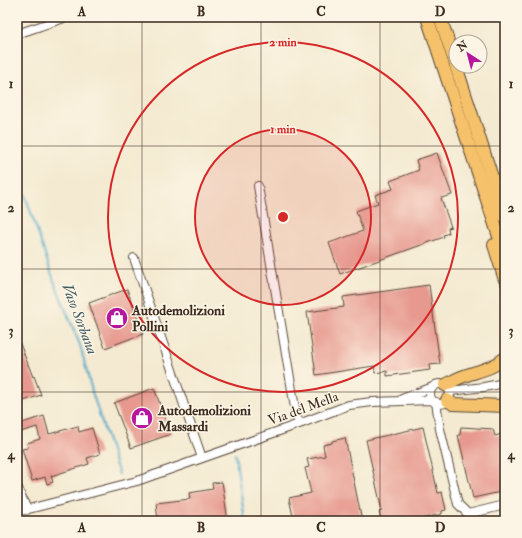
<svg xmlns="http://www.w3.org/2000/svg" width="522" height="538" font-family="'IM FELL Double Pica',serif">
	<rect width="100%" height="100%" fill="#fcf5e5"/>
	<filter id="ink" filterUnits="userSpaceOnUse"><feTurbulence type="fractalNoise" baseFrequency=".025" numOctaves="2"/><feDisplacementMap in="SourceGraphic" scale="8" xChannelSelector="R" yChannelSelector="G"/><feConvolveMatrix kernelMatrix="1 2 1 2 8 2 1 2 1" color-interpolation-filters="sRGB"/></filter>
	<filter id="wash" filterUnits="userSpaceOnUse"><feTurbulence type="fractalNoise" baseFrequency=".012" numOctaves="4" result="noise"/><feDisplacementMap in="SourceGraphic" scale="16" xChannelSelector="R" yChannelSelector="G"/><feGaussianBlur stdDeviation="0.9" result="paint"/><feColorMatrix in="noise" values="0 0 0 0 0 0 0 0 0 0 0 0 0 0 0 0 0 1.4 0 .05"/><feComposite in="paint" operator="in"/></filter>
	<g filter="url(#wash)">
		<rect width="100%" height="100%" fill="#f4ead1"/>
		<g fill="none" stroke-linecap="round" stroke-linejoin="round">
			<path stroke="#4ca8ca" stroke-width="2" d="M17,171L54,281L80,345L93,395L119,475
				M235,454L245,521"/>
		</g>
		<g id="blocks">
			<path fill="#e7998f" d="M437,153L452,195L441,198L451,227L448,228L449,233L443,235L444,237L340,274L329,243L363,231L356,211L378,203L375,195L393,189L390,181L419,170L416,160Z
				M429,285L440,364L429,365L430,370L387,376V371L375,373L374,366L316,375L307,312L344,307L343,297Z
				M127,289L143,334L105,348L89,303Z
				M17,336L33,377L34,376L41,395L18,403L17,398Z
				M154,388L171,434L131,448L114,403Z
				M19,410L22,423L44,416L49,434L78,426L79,432L92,428L100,454L87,458L89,464L51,476L53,482L47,484L45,477L32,481L22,449L28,448L27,443L40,439L37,427L17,433V411Z
				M423,427L438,493L442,492L446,510L442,511V514L411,521H382L379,512L382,511L366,440Z
				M461,427L493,429L495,436L505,433V491L473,498L458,435H460Z
				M345,438L362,521H294L289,498L311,493L305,468L309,467L307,459L325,456L323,445L332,443V441Z
				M222,482L228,521H158L156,503L190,499L189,493L213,489L212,483Z"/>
		</g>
	</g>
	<g filter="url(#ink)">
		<use href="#blocks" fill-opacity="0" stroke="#574739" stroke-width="1"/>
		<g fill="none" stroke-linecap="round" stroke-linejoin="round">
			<g stroke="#574739" stroke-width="10">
				<path id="street" d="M17,34L67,17
					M258,186L296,414L299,424
					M134,258L202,458
					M430 394a10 10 0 1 1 20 0a10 10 0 1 1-20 0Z
					M450,391L484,387L505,383
					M402,399L433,387
					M436,402L440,429L458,504L468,514L505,505
					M17,486L27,510
					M17,512L137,481L299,424L349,405L372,402L432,400"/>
			</g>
			<g stroke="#574739" stroke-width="14">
				<path id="primary" d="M427,17L505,255
					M440,17L456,65
					M456,66L505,217
					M494,245L505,280
					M445,385C450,383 454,380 459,378C475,371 491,370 505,358
					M447,400L453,404L505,406"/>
			</g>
			<use href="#street" stroke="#fff" stroke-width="8"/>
			<use href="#primary" stroke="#f5c16b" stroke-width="12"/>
		</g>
	</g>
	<path fill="none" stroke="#3b2a1e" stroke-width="1" stroke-opacity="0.55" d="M142,17V521M261,17V521M380,17V521M17,146H505M17,269H505M17,392H505"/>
	<circle cx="283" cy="217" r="88" fill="#d62828" fill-opacity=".12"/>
	<g fill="none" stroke="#d62828" stroke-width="2">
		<circle cx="283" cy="217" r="88"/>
		<circle cx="283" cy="217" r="175"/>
	</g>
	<defs>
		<g id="shop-disc" transform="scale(1.15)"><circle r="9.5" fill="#b5179e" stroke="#fcf5e5"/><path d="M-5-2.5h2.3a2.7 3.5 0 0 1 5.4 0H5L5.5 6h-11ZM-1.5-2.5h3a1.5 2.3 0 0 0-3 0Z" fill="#fff"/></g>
	</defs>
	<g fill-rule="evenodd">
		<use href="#shop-disc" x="117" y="318"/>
		<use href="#shop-disc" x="142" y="418"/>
	</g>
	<g text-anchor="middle" stroke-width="3" stroke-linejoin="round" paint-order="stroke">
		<g font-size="14" font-weight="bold" fill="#3b2a1e" stroke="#fcf5e5" text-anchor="start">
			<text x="132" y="315">Autodemolizioni<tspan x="132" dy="16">Pollini</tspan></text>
			<text x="158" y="415">Autodemolizioni<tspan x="158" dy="16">Massardi</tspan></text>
		</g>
		<g font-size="14" fill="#3b2a1e" stroke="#fcf5e5">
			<text transform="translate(303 408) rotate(-20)" y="5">Via del Mella</text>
		</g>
		<g font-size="15" font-style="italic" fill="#425c63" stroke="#fcf5e5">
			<text transform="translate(80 319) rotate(69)" y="5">Vaso Sorbana</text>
		</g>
	</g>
	<circle cx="283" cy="217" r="6" fill="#d62828" stroke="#fcf5e5" stroke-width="2"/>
	<g font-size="12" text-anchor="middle" font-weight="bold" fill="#d62828" stroke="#fcf5e5" stroke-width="3" stroke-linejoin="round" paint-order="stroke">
		<text x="283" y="46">2 min</text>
		<text x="283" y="133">1 min</text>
	</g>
	<rect width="522" height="538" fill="none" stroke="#fcf5e5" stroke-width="44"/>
	<g transform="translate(468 54) rotate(324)"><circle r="19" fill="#fcf5e5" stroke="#afa495"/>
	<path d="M0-3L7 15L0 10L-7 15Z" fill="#b5179e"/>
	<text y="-6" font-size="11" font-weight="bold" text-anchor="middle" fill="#3b2a1e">N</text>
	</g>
	<rect x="22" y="22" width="478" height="494" fill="none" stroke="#3b2a1e" stroke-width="1.5"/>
	<g font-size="13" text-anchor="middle" font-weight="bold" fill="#3b2a1e">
		<text x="82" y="16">A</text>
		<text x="201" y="16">B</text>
		<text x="321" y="16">C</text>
		<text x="440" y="16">D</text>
		<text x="11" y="88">1</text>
		<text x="511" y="88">1</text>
		<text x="11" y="212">2</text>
		<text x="511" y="212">2</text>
		<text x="11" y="335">3</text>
		<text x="511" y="335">3</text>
		<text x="11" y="459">4</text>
		<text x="511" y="459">4</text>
		<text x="82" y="532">A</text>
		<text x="201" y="532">B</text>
		<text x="321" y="532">C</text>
		<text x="440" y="532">D</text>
	</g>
</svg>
